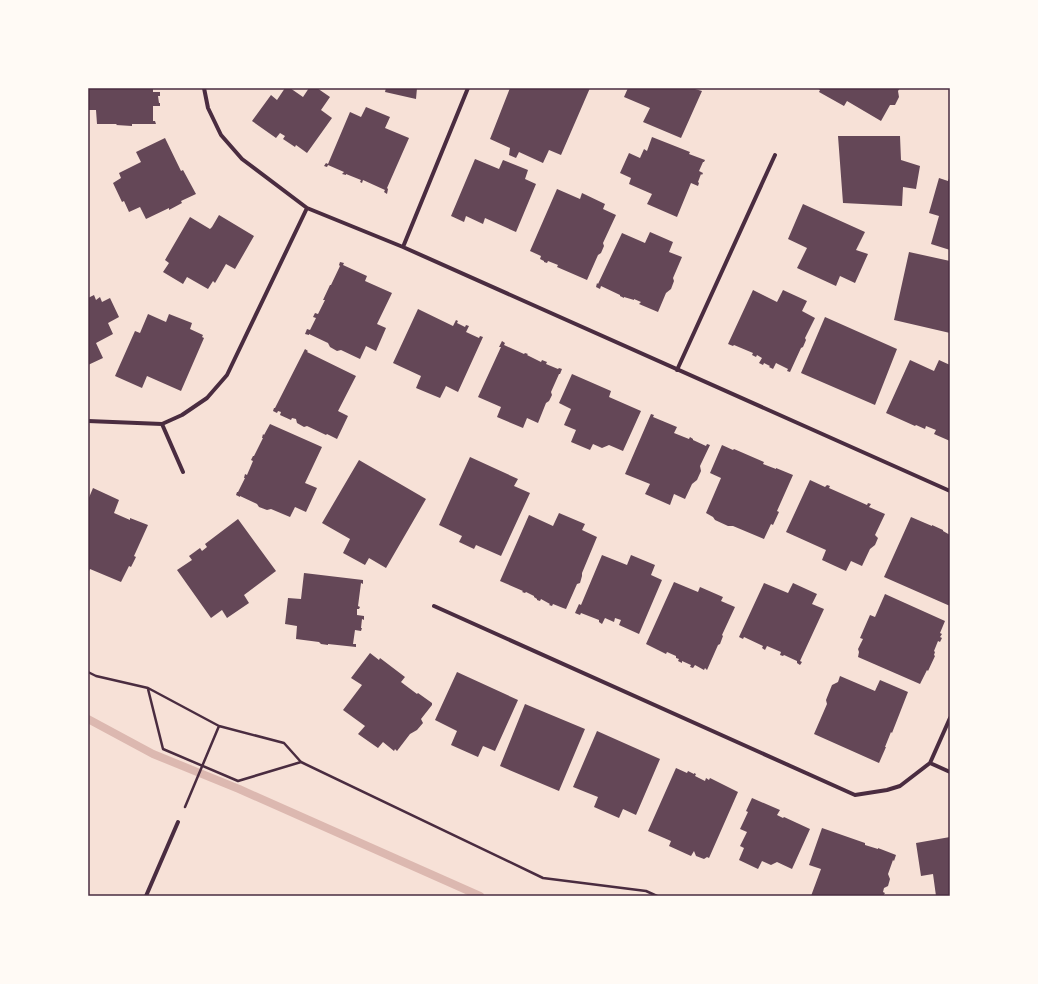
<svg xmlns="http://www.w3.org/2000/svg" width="1038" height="984" font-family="Montserrat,sans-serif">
	<rect width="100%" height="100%" fill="#f7e1d7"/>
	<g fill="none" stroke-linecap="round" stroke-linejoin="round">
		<path stroke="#dcb8b0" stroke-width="8" d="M88,719L153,754L239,789L480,896"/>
	</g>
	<path fill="#644757" d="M88,88H153V92H160V96H158L159,103H160V106H153V121H155L156,124H132V126L116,125L117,124H97L96,110H88Z
		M285,88H290L303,97L309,88H317L330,97L321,110L332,118L307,153L296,145L295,147L283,139L285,136L280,133L276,138L252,121L271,95L277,100Z
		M386,88H417L416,99L385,92Z
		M510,88H590L561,155L549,150L543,163L519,152L516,158L509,155L510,148L490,139Z
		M628,88H695V89L702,91L681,138L643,122L650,108L624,97Z
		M817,88H900L898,91L899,97L895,105H890L881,121L847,101L844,106L819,92L820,90Z
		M366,107L390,117L385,128L409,138L387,188L388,189L387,194L384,192L385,190L363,180L362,183L360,182L361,180L346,174V175L342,174L344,172L328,165L327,167L324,166L326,163L328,164L350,112L361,117Z
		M838,136H900L901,160L920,166L916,189L903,187L902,206L843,203Z
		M652,137L690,152L689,154L705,160L704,162H703L699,171L703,173L702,175L701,174L698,182L699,183L698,186L691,183L677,217L647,204L652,194L629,184L631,178L620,173L629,153L640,158L644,149L647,151Z
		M165,138L181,171L183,170L196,194L181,201L182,203L169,210V208L146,219L140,207L129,212L124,201L122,202L113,183L121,178L119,173L141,162L136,152Z
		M475,159L499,169L503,160L528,170L525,179L536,184L516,232L485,218L483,224L466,216L464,222L451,216Z
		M950,176V250L931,244L939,216L929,213L939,178L948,181Z
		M557,189L580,199L582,193L605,204L603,209L616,215L603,243L604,246L601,253L598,255L587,280L557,267L558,265L548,261L547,263L544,262V261L540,259L541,256L530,251Z
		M803,204L865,232L856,250L868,254L855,283L840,276L836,286L797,268L807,248L788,239Z
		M219,215L254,236L235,269L226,264L215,283L213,281L208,289L187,277L183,284L163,272L169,263L165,260L190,217L210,229L212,227Z
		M650,232L673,242L669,252L682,257L673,278L674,281L671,289L666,293L658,312L639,304L641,302L634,299V300L624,297V298L620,296V295L601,286L600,289L596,287L597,283L598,284L622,233L645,243Z
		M909,252L950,261V333L894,320Z
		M340,262L344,263L343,265L367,276L365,281L392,293L377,324L386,328L376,351L366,346L360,359L341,350L337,351L330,347L328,343L309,334V335L305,334L307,329L310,330L316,318L313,317L315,313L318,314L325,300H323L330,285H331L340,266L339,265Z
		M753,290L777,302L783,290L807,301L802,311L815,318L805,338L806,340L803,347L801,348L790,372L787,371L788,369L776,363L773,369L769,367L770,366L764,363L763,365L759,363L762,358L757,355L756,357L752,355L753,353L734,345L733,346L728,344Z
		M94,295L96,300L100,297L102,302L110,298L119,317L108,323L113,334L96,343L103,358L88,365V298Z
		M418,309L453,326L456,320L458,321L457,323L465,327L466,325L469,326L466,332L479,338L480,336L483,337L458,392L446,386L440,398L416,388L421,376L393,363Z
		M148,314L166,322L169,314L192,323L190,329L203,335L202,337L204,338L181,391L147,376L142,388L115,376L135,331L140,333Z
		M825,317L897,349L875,405L801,373Z
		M502,341L505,343L504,345L524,354L525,353L528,354L527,355L541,362L542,360L547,362L546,364L558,369L559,368L562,369L560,374H559L551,392L552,395L549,401L546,403L538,423L527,418L523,428L497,417L501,407L478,397L501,347H499Z
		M305,349L308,351L307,352L356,376L338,411L348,416L337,439L327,434L326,435L307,426L304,427L297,423L296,419L292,418L291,420L280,415L281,412L278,411L277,413L273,411L274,408H275Z
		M910,360L934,371L939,360L950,365V441L934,434L936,430L926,426L925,429L916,425L915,426L886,413Z
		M572,374L611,391L609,397L641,411L623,451L609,445L602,448L593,444L590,450L571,442L576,430L564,425L571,409L559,403Z
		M651,414L654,415L653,417L677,427L674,433L689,439L690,437L693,439V440L706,446L707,444L710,445L700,466L701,471L697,480L692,484L685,499L674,494L670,505L645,494L650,484L625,474Z
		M270,424L322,447L305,483L317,488L306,512L295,507L290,517L271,509L267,510L259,507L257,504L240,496V497L236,495L237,492H238L245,478H244L245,474L247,475L253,461L251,460L253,456H254L263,438H262L263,434L264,435Z
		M722,445L733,450L734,449L764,462L763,464L776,469V468L793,475L777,511L779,512L773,525L771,524L764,539L733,526H728L715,520L713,517L706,513L721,478L710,473Z
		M470,457L518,479L514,486L530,493L501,556L476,545L474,549L459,542L462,536L439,525Z
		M359,460L426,499L386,568L369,558L365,565L343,553L350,539L322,523Z
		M810,480L825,487L827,485L830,486L829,488L867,505L868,503L871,504L869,507L885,514L875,535L878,538L875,545L870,549L862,566L851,561L846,571L822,560L826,550L786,532Z
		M93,488L119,500L114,513L130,520V518L148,525L134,556L136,557L131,567L129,566L121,582L90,569L88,573V500Z
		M559,513L585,524L582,530L597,537L582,573V576L580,583L577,584L566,609L563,608L553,604L552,606L549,605L550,604L541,599L540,601L537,600V599L534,597V596L526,592L525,593L522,592L523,591L500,581L529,515L553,526Z
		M911,517L932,526V525L943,530V531L950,535V606L884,577Z
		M238,519L276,571L244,595L249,603L227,618L222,610L211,618L177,570L192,560L189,556L200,548L202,551L207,547L205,544Z
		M602,555L627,565L631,555L655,565L651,575L662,580L639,634L619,625L621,620L615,618L614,622L605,618L602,624L599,622V620L581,613L580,615L575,613L579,604L581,605Z
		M304,573L363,580V584L361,583L358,606L360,607L359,609H357V615L364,616V620L362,619L361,628H362L361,631L355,630L353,644H356V647L328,644V645L321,644L319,642L296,639L297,626L285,624L288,598L301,599Z
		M674,582L698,592L700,587L723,597L721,601L735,607L722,635L723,636L720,644L718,645L707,670L705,668L704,670L695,665L693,668L690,667L691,665L682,661V663L678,661L679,659L676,658V656L667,652L666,654L646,644Z
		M764,583L788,593L793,583L817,594L812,604L824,609L800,661L802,662L800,665L797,663V661L784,655L783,656L780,655L781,652L767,646L765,650L762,648L763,646L744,637L743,639L739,637Z
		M885,594L945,621L940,633L942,634L940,637L942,638L940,642L938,641L934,651L935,652L934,655L935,656L928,671L927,670L920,684L858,657L859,652L858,649L863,639L860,638L870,615L875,617Z
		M370,653L379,660L380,658L405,677L401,682L417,694L418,693L432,703V705L421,719L423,723L417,730L410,734L397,751L395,749L394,751L383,742L378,748L358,734L365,726L343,710L362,685L351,678Z
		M457,672L518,700L495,751L483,746L478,757L451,745L457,731L435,720Z
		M840,676L875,691L880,680L908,692L892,733L891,732L885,747H886L879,763L814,734L827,704L826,700L832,685L838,682Z
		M525,704L585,729L559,791L500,766Z
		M597,731L660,759L636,815L623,809L619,818L594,807L598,797L573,787Z
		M676,768L687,773L688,771L694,774V773L696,774L695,776L705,781L706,778L709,780L710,778L738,792L709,858L707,857L704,859L696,856L694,851L691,856L669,846L671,841L648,831Z
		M752,798L780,810L777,815L783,818L784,817L810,829L792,869L777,862L771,865L762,861L758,869L739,860L744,848L740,846L747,832L740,829L748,812L746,811Z
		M822,828L865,843V845L878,849V848L896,855L894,861L893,860L888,874L890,879L888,886L884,888L883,892L885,893L883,896H811L821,869L809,865Z
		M950,837V896H936L933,874L921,876L916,843Z"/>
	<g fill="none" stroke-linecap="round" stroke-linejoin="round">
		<path stroke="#4a2c40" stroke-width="2.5" d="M88,672L96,676L148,688L219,726L284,743L301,762L543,878L646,891L657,896
			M148,689L163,749L238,781L301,762
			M185,807L219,726"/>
		<path stroke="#4a2c40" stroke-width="4" d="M204,88L208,108L221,135L242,159L307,208L403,247L950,491
			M403,247L468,88
			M677,370L775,155
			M88,421L162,424L182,415L207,398L227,375L307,208
			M162,424L183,472
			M434,606L855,795L887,790L900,786L930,763L950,718
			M930,763L950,772
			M146,896L178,822"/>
	</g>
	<rect width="1038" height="984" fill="none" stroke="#fffaf5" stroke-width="178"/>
	<rect x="89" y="89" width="860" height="806" fill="none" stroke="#4a2c40" stroke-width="1.5"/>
</svg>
